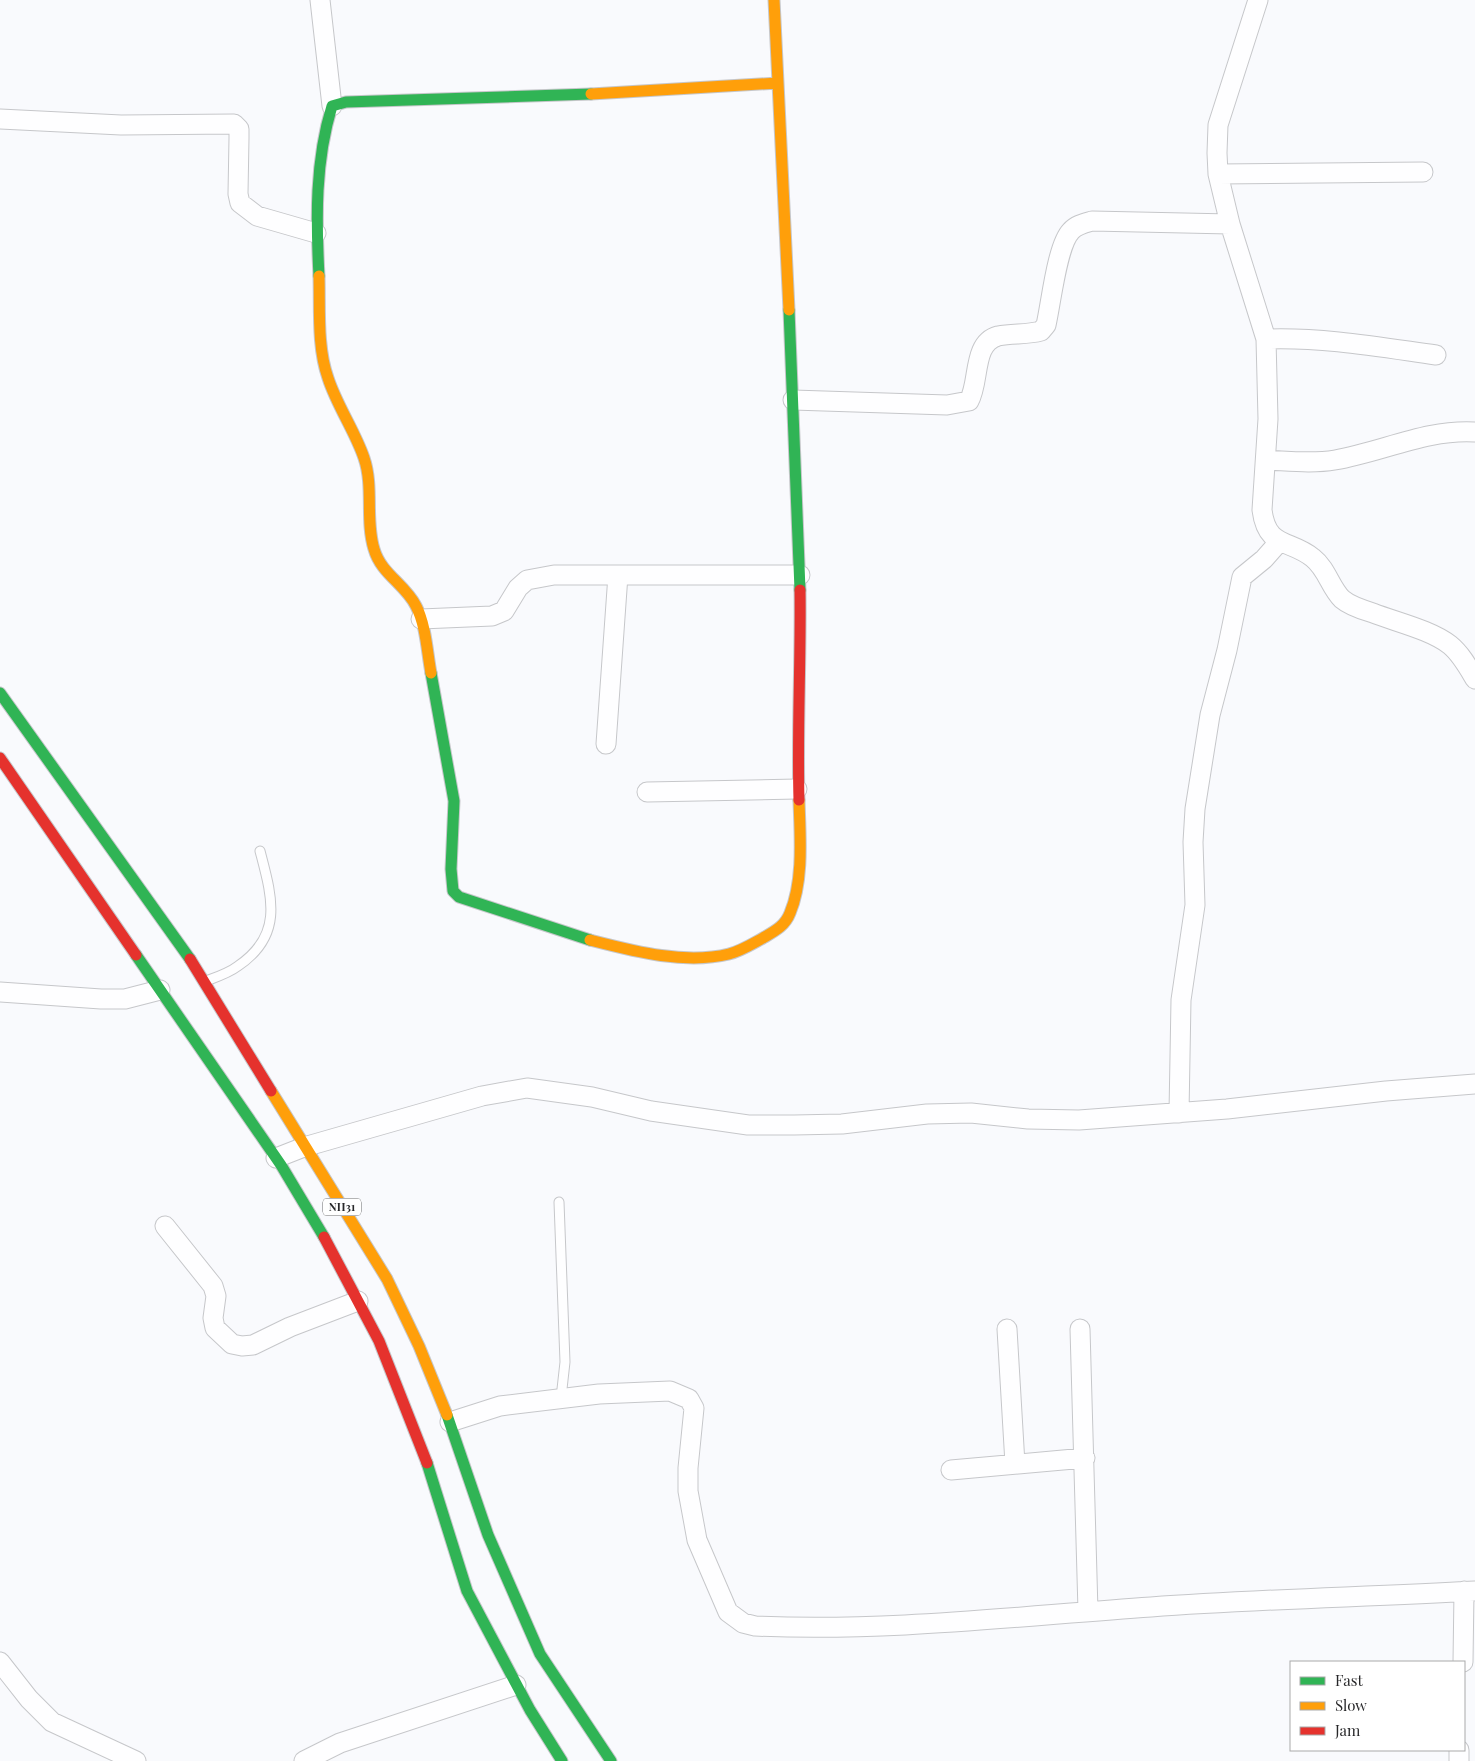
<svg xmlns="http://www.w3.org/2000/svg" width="1475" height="1761" font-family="'Playfair Display',serif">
	<rect width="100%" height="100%" fill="#f9fafd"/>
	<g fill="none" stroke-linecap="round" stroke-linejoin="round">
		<g stroke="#c6c7ca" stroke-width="11">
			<path id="lane" d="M206,981C217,977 229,973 238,966C284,935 272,897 260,851
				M559,1202L565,1362L561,1398"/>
		</g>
		<g stroke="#c6c7ca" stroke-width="21">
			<path id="street" d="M320,0L332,106
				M1258,0L1218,125L1217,153L1218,174L1230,224L1266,339L1268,419L1262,510C1267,549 1290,539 1313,558C1327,569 1330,587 1342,599C1350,606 1363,610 1373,613C1396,622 1431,630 1450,645C1461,654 1468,667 1475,679
				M0,119L121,125L234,124L239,129V138L238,194L240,203L257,216L316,233
				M1218,174L1423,172
				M1266,339C1324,337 1379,347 1436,355
				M793,400L947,405L969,401C980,382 972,343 998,336C1013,333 1027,335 1041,331L1046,325C1051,304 1057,245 1071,231C1076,225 1085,223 1092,221L1230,224
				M1266,460C1289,461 1312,464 1335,460C1382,452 1427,429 1475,432
				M421,619L492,616L504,611L518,588L527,580L554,575H800
				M606,744L618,575
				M647,792L797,789
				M0,992L101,999H125L160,990
				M1179,1113L1181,1000L1195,905L1193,842L1195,809L1210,715L1227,650L1242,577L1264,559L1279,542
				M276,1158L304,1147L482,1096L527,1088L592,1097L651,1111L748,1125H794L842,1124L927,1114L971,1113L1028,1119L1079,1120L1227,1109L1386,1091L1475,1084
				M165,1226L213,1286L216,1296L213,1318L215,1328L232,1344L242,1346L253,1345L290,1327L358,1301
				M1007,1329L1015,1464
				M1080,1329L1088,1611
				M450,1422L500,1406L599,1394L670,1391L689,1399L694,1408L688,1468V1491L697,1540L728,1612L743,1623L755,1626C887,1632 1019,1616 1151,1607C1258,1599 1367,1597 1475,1591
				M951,1470L1085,1458
				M0,1662L29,1699L52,1722L136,1761
				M1463,1662L1464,1591
				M304,1761L340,1743L516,1685
				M1459,1761V1750"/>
		</g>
		<g stroke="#c6c7ca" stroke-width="13">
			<path id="fast" d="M319,276C316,219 315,161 332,106L346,102L591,94
				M789,310L800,590
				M431,673L454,801L451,869L453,891L459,897L590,940
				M0,693L190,959
				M136,955L281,1165L324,1237
				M447,1415L488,1535L540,1654L611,1761
				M427,1463L467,1591L530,1710L562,1761"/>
		</g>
		<g stroke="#c6c7ca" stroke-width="13">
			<path id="slow" d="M774,0L789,310
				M591,94L778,83
				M319,276C320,309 317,347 328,378C337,406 355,431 364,458C374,487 365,520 374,549C381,574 405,584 416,606C426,625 427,652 431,673
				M590,940C633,951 685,965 729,954C741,951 752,944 763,938C775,931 785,926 790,913C804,880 800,835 799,800
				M271,1091L387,1279L419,1346L447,1415"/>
		</g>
		<g stroke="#c6c7ca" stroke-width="13">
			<path id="jam" d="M0,758L136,955
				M799,800C797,730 801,660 800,590
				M190,959L271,1091
				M324,1237L379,1341L427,1463"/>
		</g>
		<use href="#lane" stroke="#fefeff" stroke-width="9"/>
		<use href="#street" stroke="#fefeff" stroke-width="19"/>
		<use href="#fast" stroke="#30b455" stroke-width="11"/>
		<use href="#slow" stroke="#ff9f0a" stroke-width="11"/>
		<use href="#jam" stroke="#e5322d" stroke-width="11"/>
	</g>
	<g text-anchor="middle" stroke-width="5" stroke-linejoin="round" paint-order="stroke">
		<rect fill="#fff" stroke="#68686a" stroke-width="1" x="323" y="1198.5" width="38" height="17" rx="4"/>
		<g font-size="11" font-weight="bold" fill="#28282a">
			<text x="342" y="1211">NH31</text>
		</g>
	</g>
	<rect x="1290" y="1661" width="175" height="90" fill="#ffffff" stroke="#a9a9aa"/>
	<rect x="1300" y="1677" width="25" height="8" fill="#30b455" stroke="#a9a9aa"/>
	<text x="1335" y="1686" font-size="15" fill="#28282a">Fast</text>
	<rect x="1300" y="1702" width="25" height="8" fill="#ff9f0a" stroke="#a9a9aa"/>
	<text x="1335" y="1711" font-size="15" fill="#28282a">Slow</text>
	<rect x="1300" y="1727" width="25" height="8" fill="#e5322d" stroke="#a9a9aa"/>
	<text x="1335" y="1736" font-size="15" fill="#28282a">Jam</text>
</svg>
